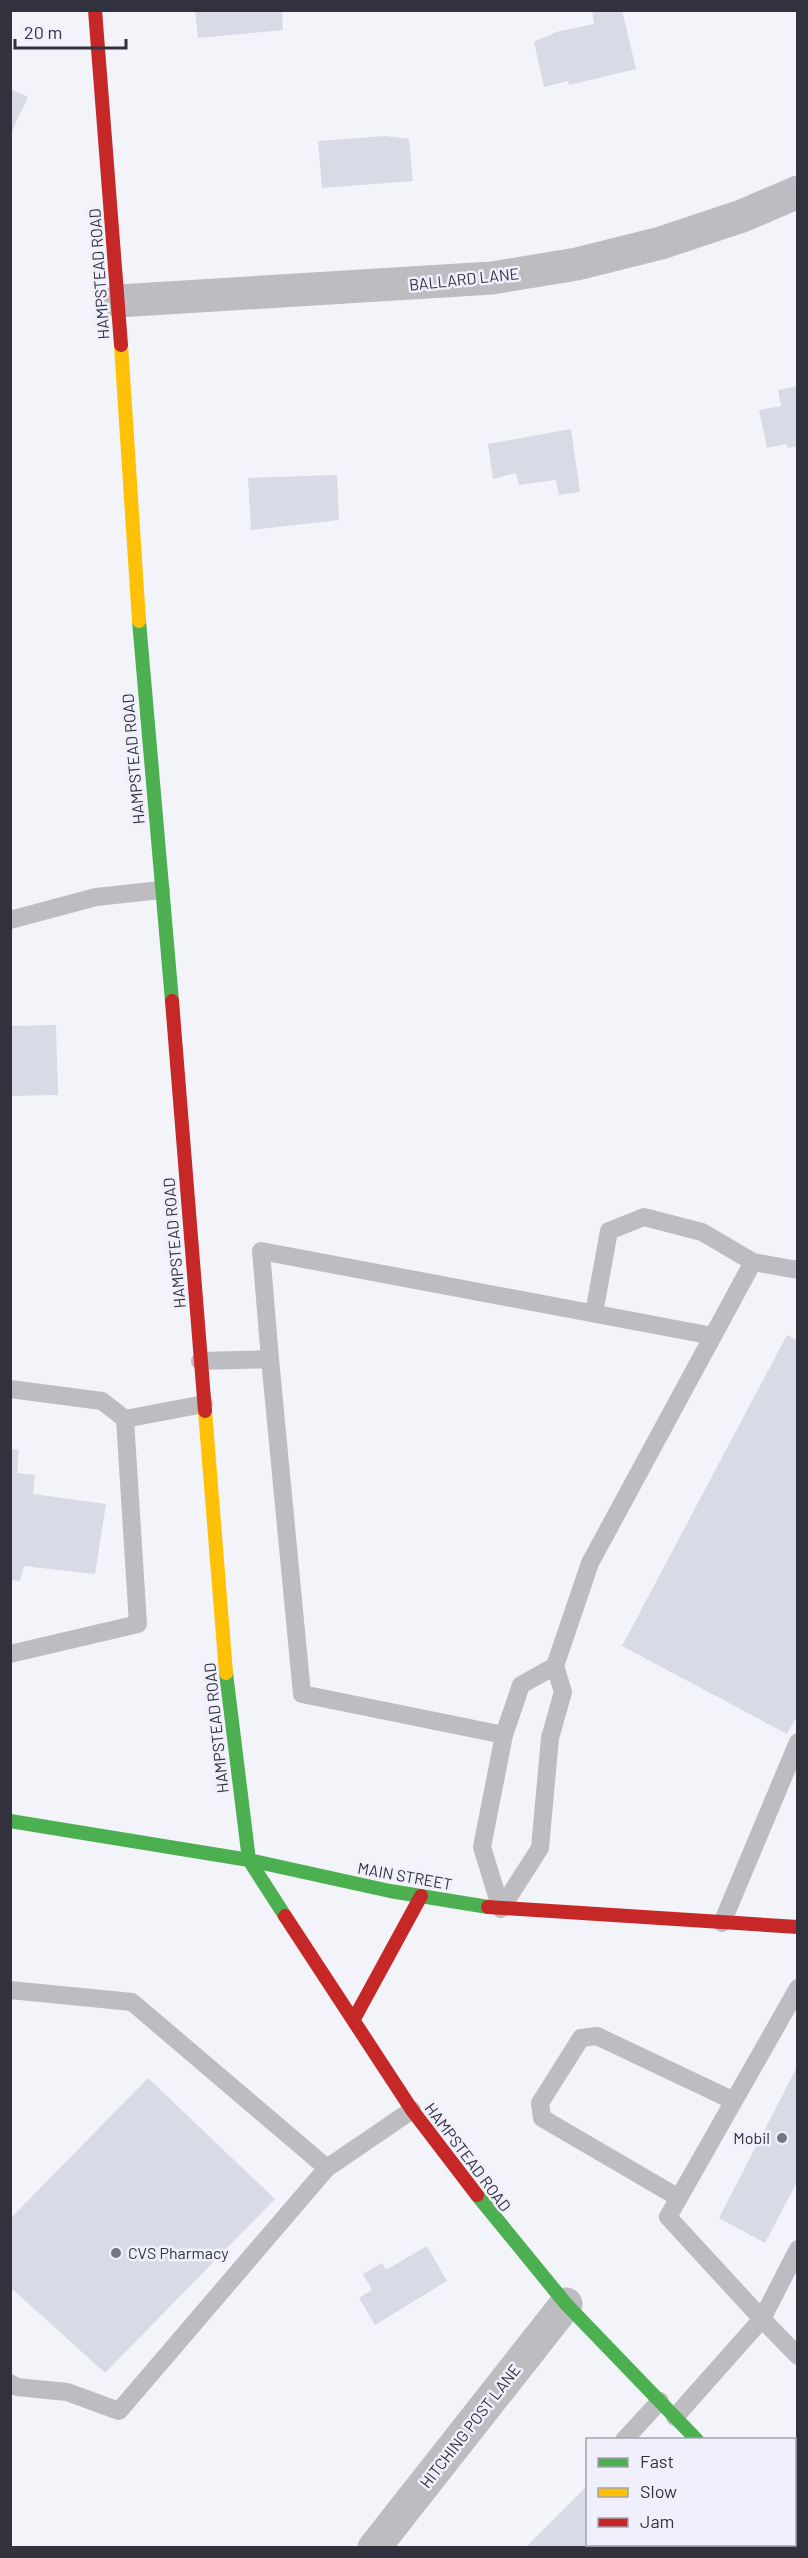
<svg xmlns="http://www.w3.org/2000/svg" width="808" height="2558" font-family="Barlow,sans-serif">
	<rect width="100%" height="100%" fill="#f3f3fa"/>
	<path fill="#d8dbe5" d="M195,10H282L283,30L198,38Z
		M592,10H622L636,69L569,85L568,81L544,87L534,42L556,32L594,24Z
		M10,89L28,97L10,135Z
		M385,136L409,139L413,181L322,188L318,141Z
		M798,386V446L788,448L786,444L767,448L759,410L781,406L778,390Z
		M571,429L580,492L559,495L556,480L519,485L516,473L493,479L488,444Z
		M337,475L339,520L251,530L248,478Z
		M56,1025L58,1095L10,1096V1026Z
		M787,1335L798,1341V1714L787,1734L622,1646Z
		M10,1449L19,1450L17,1473L35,1475L33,1494L106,1504L95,1574L24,1566L20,1581L10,1580Z
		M798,2065V2180L765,2243L719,2218Z
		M148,2078L275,2199L105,2373L10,2287V2219Z
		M427,2246L447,2281L375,2325L359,2298L372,2290L363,2274L382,2263L386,2270Z
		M588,2485V2544H657L660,2548H525Z"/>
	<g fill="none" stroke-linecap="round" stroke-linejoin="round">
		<path stroke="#bdbcc0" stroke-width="18" d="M10,920L96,897L161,890
			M594,1313L609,1231L644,1217L702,1232L753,1262
			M270,1359L261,1251L713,1336
			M200,1361L270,1359L302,1694L504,1735
			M10,1389L102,1401L125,1419L204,1404
			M10,1654L138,1624L125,1419
			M501,1909L540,1848L550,1738L563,1692L555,1666L590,1563L753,1262L798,1270
			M501,1909L482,1847L504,1735L521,1685L555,1666
			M722,1923L798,1742
			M10,1990L132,2002L327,2168
			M679,2198L542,2118L540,2103L581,2038L597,2036L734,2101
			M798,2249L762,2319L798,2356
			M10,2383L17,2387L67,2392L119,2411L327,2168L412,2110
			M675,2417L762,2319L668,2217L798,1988
			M624,2440L660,2401
			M696,2544L698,2548"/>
		<path stroke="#bdbcc0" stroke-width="33" d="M118,301L492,278L577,264L661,243L742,216L798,192
			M374,2548L566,2304"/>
		<path stroke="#4caf50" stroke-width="14" d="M139,621L172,1001
			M226,1673L249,1860L285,1916
			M10,1821L249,1860L390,1891L488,1907
			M477,2195L566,2304L697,2440
			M794,2534L798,2537"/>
		<path stroke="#ffc107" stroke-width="14" d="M121,345L139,621
			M205,1411L226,1673"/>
		<path stroke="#c62828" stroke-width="14" d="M95,10L121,345
			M172,1001L205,1411
			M488,1907L798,1927
			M285,1916L412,2110L477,2195
			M354,2019L421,1896"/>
	</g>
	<g fill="#757680" stroke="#f0f0fd" stroke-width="2">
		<circle cx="782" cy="2138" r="6"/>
		<circle cx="116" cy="2253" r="6"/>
	</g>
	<g text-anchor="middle" stroke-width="5" stroke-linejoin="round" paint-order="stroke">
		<g font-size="16" fill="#31323e" stroke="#f0f0fd">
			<text transform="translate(99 274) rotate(-94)" y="6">HAMPSTEAD ROAD</text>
			<text transform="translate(464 279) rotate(-6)" y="6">BALLARD LANE</text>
			<text transform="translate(133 759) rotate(-95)" y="6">HAMPSTEAD ROAD</text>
			<text transform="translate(174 1243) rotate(-95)" y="6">HAMPSTEAD ROAD</text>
			<text transform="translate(216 1728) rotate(-96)" y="6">HAMPSTEAD ROAD</text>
			<text transform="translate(405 1876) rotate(10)" y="6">MAIN STREET</text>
			<text transform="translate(468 2157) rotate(53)" y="6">HAMPSTEAD ROAD</text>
			<text transform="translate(470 2426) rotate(-52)" y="6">HITCHING POST LANE</text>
		</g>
		<g font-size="16" fill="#31323e" stroke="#f0f0fd" text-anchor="end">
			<text x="770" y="2144">Mobil</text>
			<text x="128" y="2259" text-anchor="start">CVS Pharmacy</text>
		</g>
	</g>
	<rect width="808" height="2558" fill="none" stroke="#31323e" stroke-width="24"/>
	<rect x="586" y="2438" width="210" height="108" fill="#f0f0fd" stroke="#a4a4b1" stroke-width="1.5"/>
	<rect x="598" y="2458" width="30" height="9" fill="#4caf50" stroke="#a4a4b1" stroke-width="1.5"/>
	<text x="640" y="2468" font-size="18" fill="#31323e">Fast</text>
	<rect x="598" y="2488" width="30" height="9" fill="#ffc107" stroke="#a4a4b1" stroke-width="1.5"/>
	<text x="640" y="2498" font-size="18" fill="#31323e">Slow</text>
	<rect x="598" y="2518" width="30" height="9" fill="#c62828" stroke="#a4a4b1" stroke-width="1.5"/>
	<text x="640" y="2528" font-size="18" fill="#31323e">Jam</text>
	<path d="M15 39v9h111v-9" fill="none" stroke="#31323e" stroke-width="3"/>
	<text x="24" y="39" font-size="18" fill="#31323e" stroke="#f0f0fd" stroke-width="4.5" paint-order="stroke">20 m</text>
</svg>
